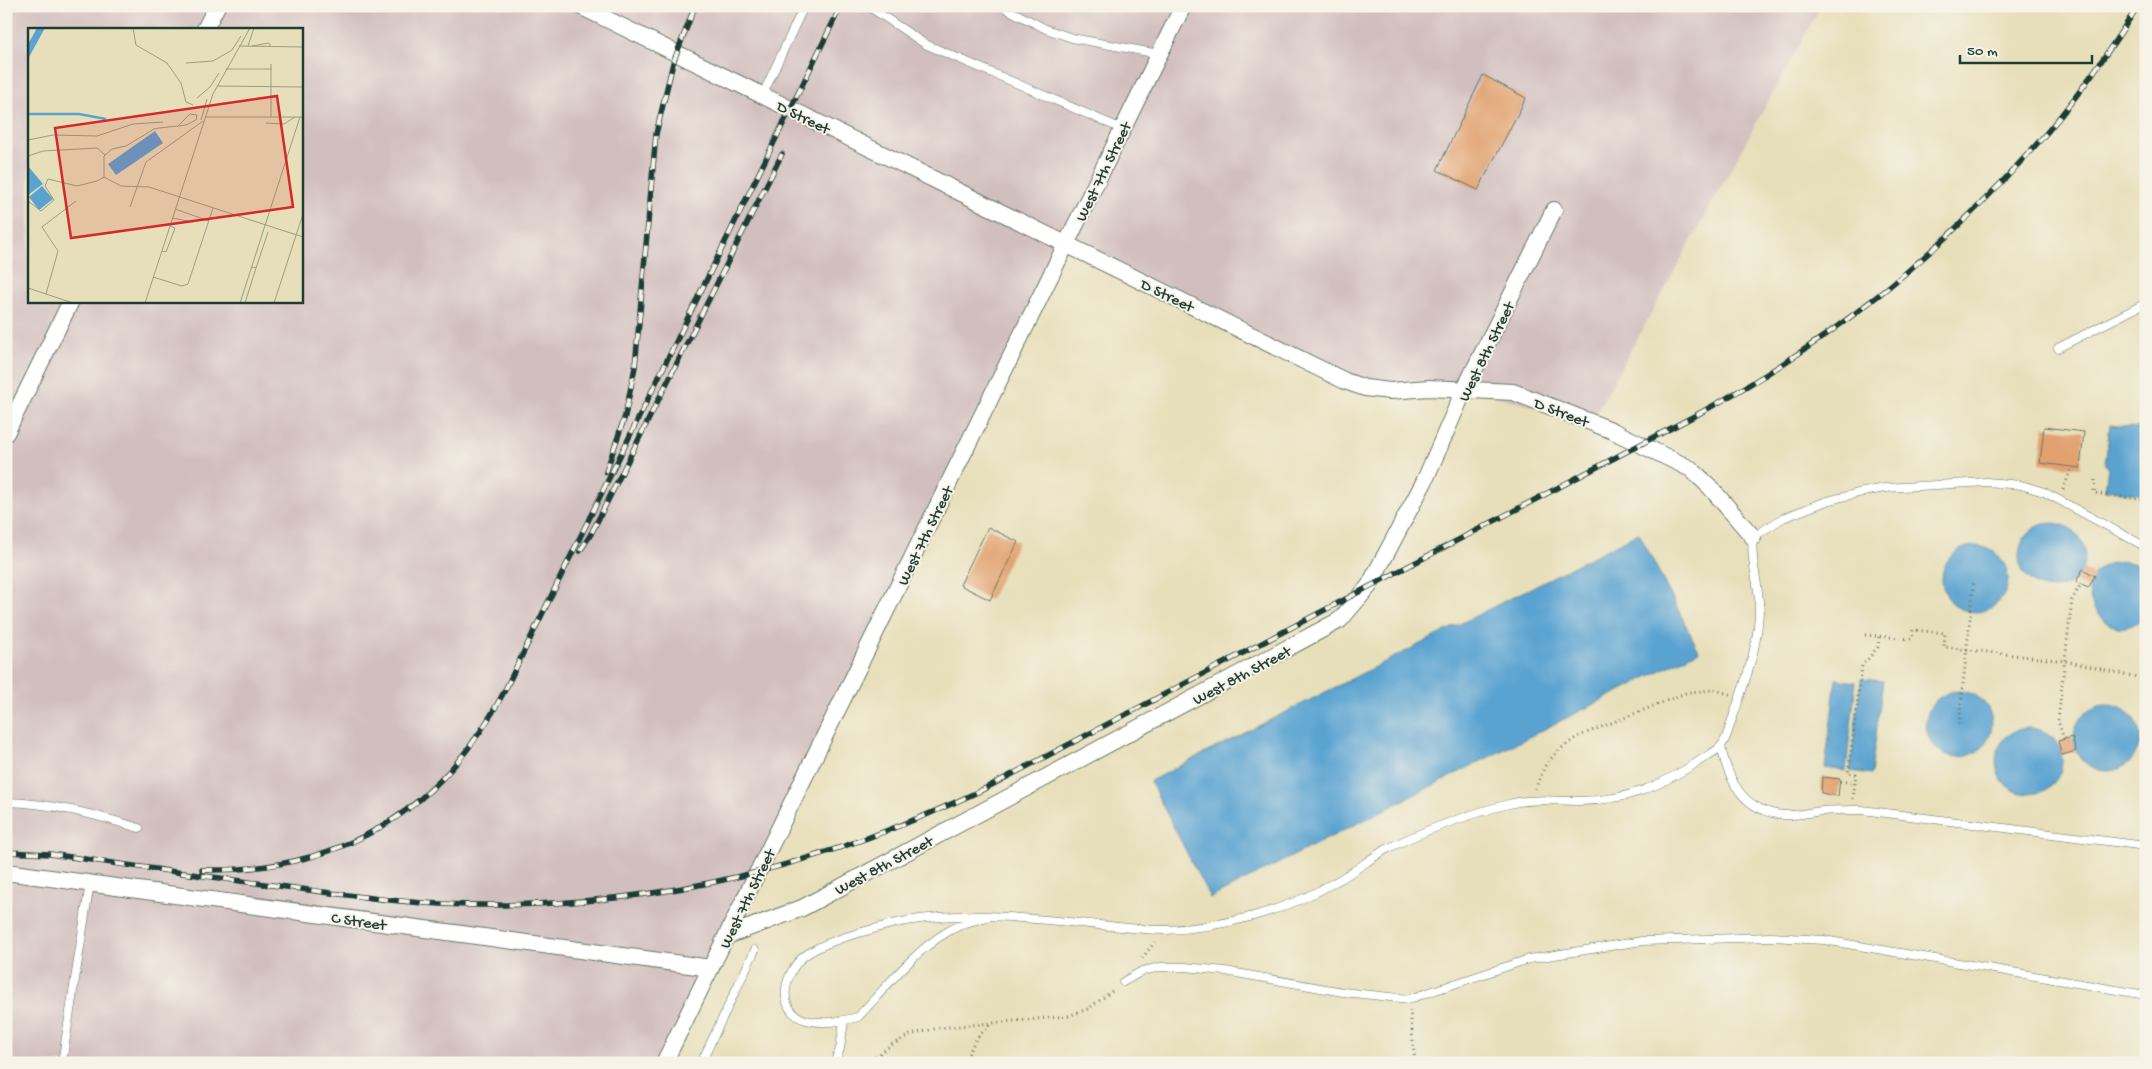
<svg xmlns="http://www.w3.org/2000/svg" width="2152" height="1069" font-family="'Gochi Hand',sans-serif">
	<rect width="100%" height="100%" fill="#f7f3e8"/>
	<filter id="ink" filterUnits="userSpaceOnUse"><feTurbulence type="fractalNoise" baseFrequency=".02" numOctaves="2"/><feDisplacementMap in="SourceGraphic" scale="10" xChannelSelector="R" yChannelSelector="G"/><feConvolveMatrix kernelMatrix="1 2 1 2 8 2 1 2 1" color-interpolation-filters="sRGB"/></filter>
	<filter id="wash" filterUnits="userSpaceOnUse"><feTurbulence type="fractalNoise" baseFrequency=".0096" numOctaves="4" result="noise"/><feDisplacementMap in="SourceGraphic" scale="20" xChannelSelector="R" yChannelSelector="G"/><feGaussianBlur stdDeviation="1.12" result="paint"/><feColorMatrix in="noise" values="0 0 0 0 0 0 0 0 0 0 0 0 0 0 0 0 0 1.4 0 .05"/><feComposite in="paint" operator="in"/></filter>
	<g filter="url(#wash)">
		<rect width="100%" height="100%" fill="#e7dfb9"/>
		<path fill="#d1bfbf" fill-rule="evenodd" d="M6,6H1821L1591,422L1465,388H1365L1066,245L711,968L656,1063H6ZM29,29H301V301H29Z"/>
		<path fill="#5aa3d1" stroke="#3c7082" d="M2110,425L2146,429V495L2105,490L2108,466L2105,465Z
			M2019 556a33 33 0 1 1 66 0a33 33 0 1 1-66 0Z
			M1639,533L1699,651L1210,898L1150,781Z
			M1942 579a33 33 0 1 1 66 0a33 33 0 1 1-66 0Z
			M2124,561L2136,564L2146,572V615C2103,661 2055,564 2124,561Z
			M1836,679L1856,682L1846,771L1825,768Z
			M1861,679L1883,681L1871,774L1850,771Z
			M1926 724a33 33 0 1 1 66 0a33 33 0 1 1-66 0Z
			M2074 738a33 33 0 1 1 66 0a33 33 0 1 1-66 0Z
			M1996 761a33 33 0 1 1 66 0a33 33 0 1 1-66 0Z"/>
		<g id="blocks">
			<path fill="#e2a26f" d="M1483,75L1526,98L1478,190L1437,170Z
				M2044,427L2084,432L2080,468L2040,463Z
				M988,527L1018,542L990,600L960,585Z
				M2083,569L2095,576L2088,588L2076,582Z
				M2072,737L2076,751L2062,755L2058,741Z
				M1822,777L1840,779L1838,796L1821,793Z"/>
		</g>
	</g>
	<g filter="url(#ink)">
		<use href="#blocks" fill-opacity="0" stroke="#657663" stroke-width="1"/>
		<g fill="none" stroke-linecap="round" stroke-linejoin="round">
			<g stroke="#657663" stroke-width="9">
				<path id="service" d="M868,6L925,44L1122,129
					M1001,6L1046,29L1072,38L1159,54
					M762,96L804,6
					M2058,348L2146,303
					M1721,746C1728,781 1744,812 1784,815C1797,816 1810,812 1823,811C1836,810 1849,810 1862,810L2146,846
					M6,802C52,803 96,815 139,828
					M987,917C978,920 969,921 961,925C922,941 887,986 858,1017C842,1021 823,1025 806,1020C775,1011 784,973 803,957C820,943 855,934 877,928C948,907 1026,918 1099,925C1121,927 1143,930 1165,930C1222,928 1286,911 1335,882C1353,873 1368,860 1385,850C1419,832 1472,813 1509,804C1532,798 1557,801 1581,801C1630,800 1657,787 1698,762C1704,757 1714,753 1720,747C1727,741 1729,726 1733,717C1746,679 1760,643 1759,602C1758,580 1750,560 1753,537L1783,518L1827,501L1858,493L1885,488L1987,482L2021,485L2044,492L2146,547
					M1123,982L1142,971L1161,967H1185L1225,971L1343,992L1409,999L1529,959L1642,941L1771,937L1824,940L2146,995
					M62,1063L90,883
					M701,1063L755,950
					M834,1063L840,1049L844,1021"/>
			</g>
			<g stroke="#657663" stroke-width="18">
				<path id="minor" d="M580,6L1345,381L1365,388L1390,391L1429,388L1513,392L1611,430L1691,469L1710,487L1753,537
					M205,29L217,6
					M6,433L71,301
					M6,872L711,968
					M727,936L802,908L1340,620L1369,586L1424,482L1465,388L1554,210
					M664,1063L1183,6"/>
			</g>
			<path stroke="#657663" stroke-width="3" stroke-dasharray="1 4" stroke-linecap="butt" d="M2095,480L2094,493L2146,500
				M2063,490L2072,467
				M1865,635L1912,639L1913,630L1945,633L1944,647L2065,661L2146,679
				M1959,724L1974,580
				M2064,739L2058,721L2062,684L2072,600L2081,584
				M1840,781L1855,783
				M1535,789L1546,764L1559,750L1577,737L1688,692L1715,690L1730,694
				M1853,799L1856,774L1848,773L1862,666L1878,647L1879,636
				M1142,958L1155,942
				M1410,1010L1415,1063
				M868,1063L891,1045L910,1035L938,1028L1068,1016L1088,1009L1115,989
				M964,1063L976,1039L990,1024"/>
			<use href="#service" stroke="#fff" stroke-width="8"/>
			<use href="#minor" stroke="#fff" stroke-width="16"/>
			<g stroke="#1f3d34" stroke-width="5.5">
				<path id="rail" d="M606,472L625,416L635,367L656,134L673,63L695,6
					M580,551L591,534L782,154
					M6,852L50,854C126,865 202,876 279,886C348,895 418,906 489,905C666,905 824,865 984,789L1700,413C1830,342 1937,257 2035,146C2074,103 2107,54 2138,6
					M202,870C340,872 441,813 505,690L841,6"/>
			</g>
			<use href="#rail" stroke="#f7f3e8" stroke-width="4" stroke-dasharray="11" stroke-linecap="butt"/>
		</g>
	</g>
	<g text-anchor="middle" stroke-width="4" stroke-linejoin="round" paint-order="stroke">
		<g font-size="16" fill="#1f3d34" stroke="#f7f3e8">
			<text transform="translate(804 116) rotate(26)" y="6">D Street</text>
			<text transform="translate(1102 171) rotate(-64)" y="6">West 7th Street</text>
			<text transform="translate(1168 294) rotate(26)" y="6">D Street</text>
			<text transform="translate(1485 351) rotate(-64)" y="6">West 8th Street</text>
			<text transform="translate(1562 411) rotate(21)" y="6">D Street</text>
			<text transform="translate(924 535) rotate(-64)" y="6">West 7th Street</text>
			<text transform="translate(1241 674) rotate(-28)" y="6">West 8th Street</text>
			<text transform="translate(883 864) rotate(-28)" y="6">West 8th Street</text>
			<text transform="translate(746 898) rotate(-64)" y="6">West 7th Street</text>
			<text transform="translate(359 920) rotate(8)" y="6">C Street</text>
		</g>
	</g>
	<g transform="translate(28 28)">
		<rect width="275" height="275" fill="#e7dfb9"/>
		<path d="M9,0H17L0,31V16ZM127,103L135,115L88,147L80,136ZM0,138L15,156L0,167ZM14,158L25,171L11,182L1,169Z" fill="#5aa3d1"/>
		<path fill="none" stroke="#5aa3d1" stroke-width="2.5" d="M0,86H51L78,91"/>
		<path fill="none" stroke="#979e84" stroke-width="1" d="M105,0L108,17L139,35L153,55L158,74L165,77M211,18L275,19M220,18L226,0M224,18L241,15L243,19M185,33L204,22L213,8M158,35L185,33M198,41H244M189,58L275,59M169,70L182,59L191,45M177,89H275M243,89V36M173,92L179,71M238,95L256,96L267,89M0,112L25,107L69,108L105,96L135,94M0,128L15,123L69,120L77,127M76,149L93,158L121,159L275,209M0,173L13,183L26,172L17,158L20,151L49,158L69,153L76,149V128L84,121L98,118L126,101L131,100L150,98L158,97L168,92L169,87L162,86L150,98M102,179L118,134L175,93M147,181L181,193M144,190L165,194M134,223L138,224L147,200L142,198M224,239L228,240L240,204M125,249L154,258L160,256L185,180M0,260L45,275M18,266L30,223L14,199L48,173M117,275L185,66L222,0M212,275L272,89M217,275L228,240M246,275L275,186"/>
		<path fill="#d62828" fill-opacity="0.15" stroke="#d62828" stroke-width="2.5" d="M249,68L265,179L43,210L27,100Z"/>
		<rect width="275" height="275" fill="none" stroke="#1f3d34" stroke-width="2.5"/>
	</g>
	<rect width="2152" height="1069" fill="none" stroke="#f7f3e8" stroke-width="25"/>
	<path d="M1960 55v8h132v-8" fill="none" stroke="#1f3d34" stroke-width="2.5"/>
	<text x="1967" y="55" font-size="15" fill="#1f3d34" stroke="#f7f3e8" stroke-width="4" paint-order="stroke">50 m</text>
</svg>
